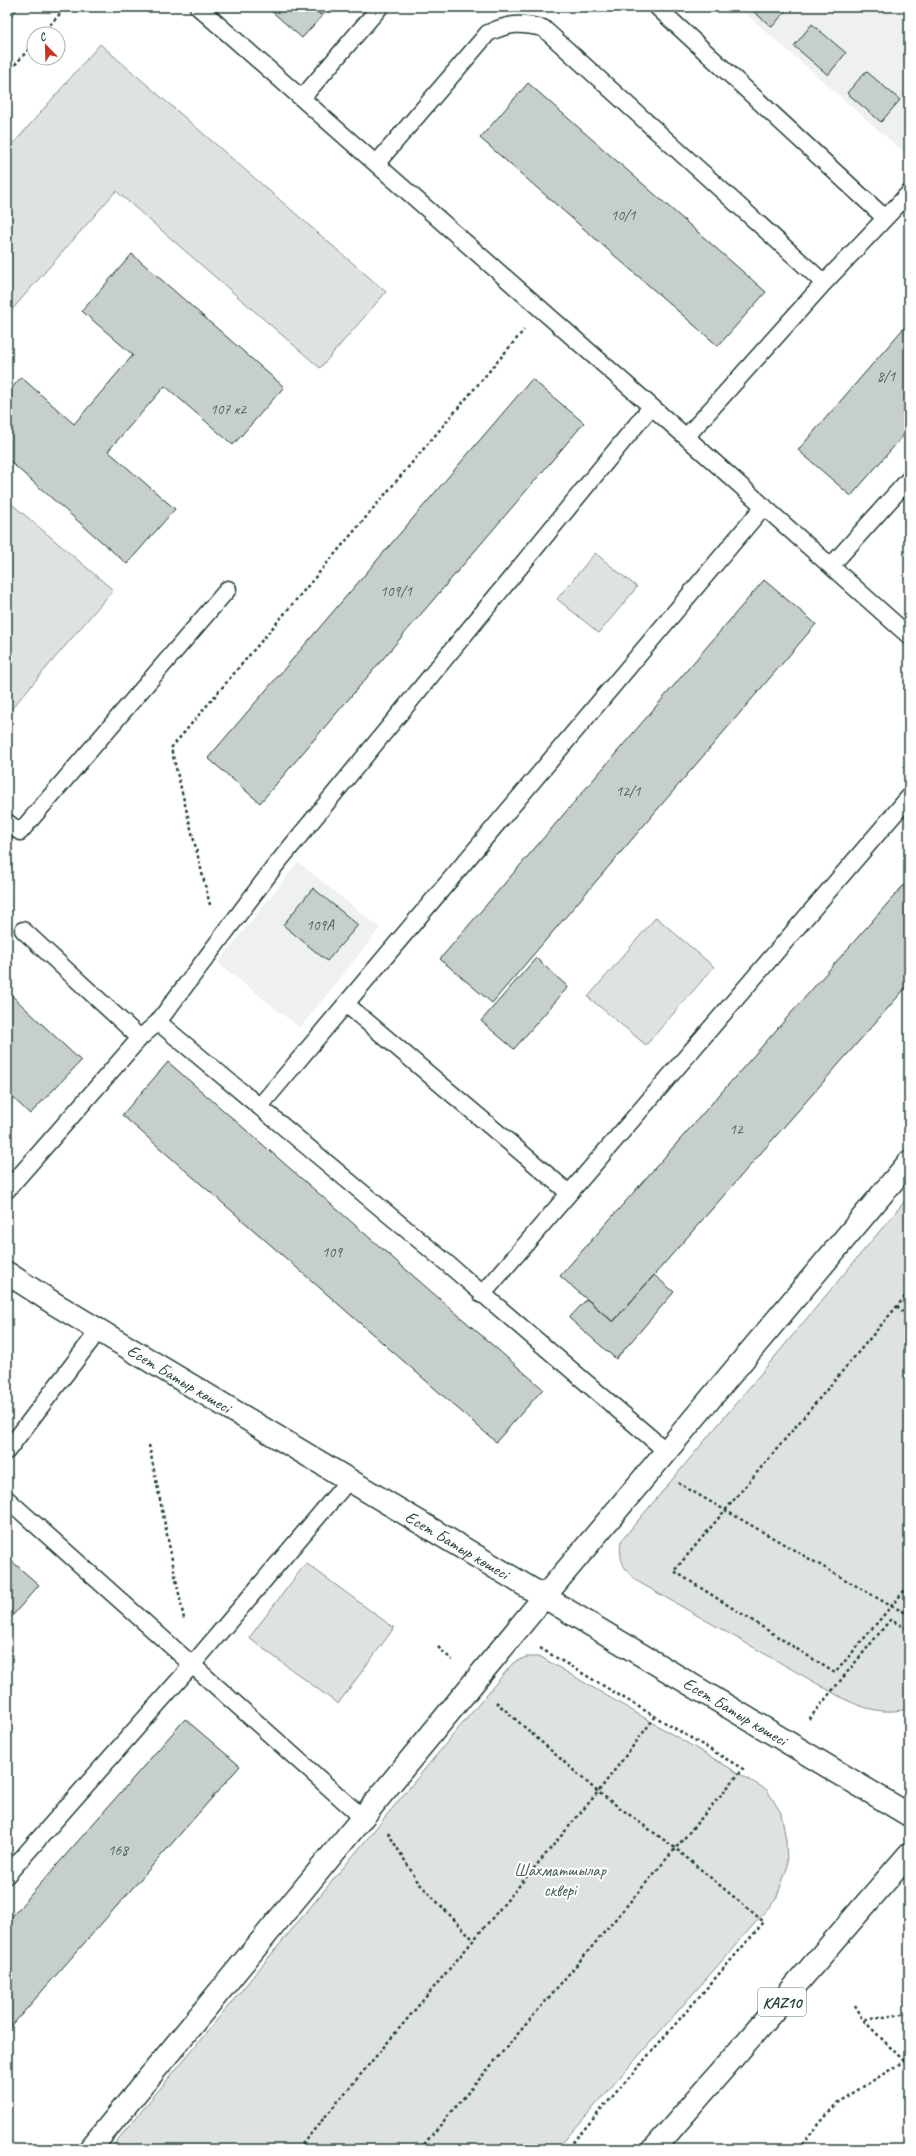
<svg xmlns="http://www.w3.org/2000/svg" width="916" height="2156" font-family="Caveat,sans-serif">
	<rect width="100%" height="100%" fill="#fff"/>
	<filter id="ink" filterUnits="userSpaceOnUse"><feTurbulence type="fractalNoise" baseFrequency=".025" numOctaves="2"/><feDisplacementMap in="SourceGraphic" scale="8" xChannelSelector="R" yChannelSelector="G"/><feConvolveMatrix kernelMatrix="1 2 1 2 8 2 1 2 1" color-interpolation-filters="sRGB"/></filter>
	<g filter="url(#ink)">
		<path fill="#eef1f0" d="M738,7H909V153L907,155Z
			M298,862L380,928L300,1028L218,963Z"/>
		<path fill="#dee3e2" stroke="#7e908b" d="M100,44L386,292L320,368L116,191L9,313L7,311V151Z
			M7,500L113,590L7,714Z
			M595,553L637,587L599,633L557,599Z
			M656,917L714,967L646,1045L588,997Z
			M909,1196V1709C883,1714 868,1710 844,1699L635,1580C622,1567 619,1559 621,1541Z
			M306,1563L394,1628L338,1704L249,1638Z
			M526,1657H541L767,1790L781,1813L786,1840L787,1868L776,1899L557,2149H110L487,1694L513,1663Z"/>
		<path fill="#c7cfcc" stroke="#1f3d34" d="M7,7H19L7,21Z
			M271,7H312L322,16L302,38L269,9Z
			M312,7H330L322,16Z
			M748,7H789L772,27Z
			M812,24L846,53L828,75L794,46Z
			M866,71L900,100L881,122L847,93Z
			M528,83L766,292L718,346L480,138Z
			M132,254L284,387L233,445L165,386L108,451L175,509L127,564L7,459V394L21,377L74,424L133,355L82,311Z
			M909,322V429L851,496L798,450Z
			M532,379L584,423L260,803L208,758Z
			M764,580L816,624L492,1003L440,959Z
			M909,879V984L613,1322L560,1276Z
			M313,888L358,925L327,961L283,925Z
			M536,958L568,987L514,1049L481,1021Z
			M7,991L81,1061L30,1114L7,1092Z
			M168,1062L543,1389L496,1442L122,1115Z
			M654,1275L674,1292L616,1359L569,1318L587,1299L613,1322Z
			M7,1557L39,1585L7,1622Z
			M185,1719L240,1766L7,2031V1922Z"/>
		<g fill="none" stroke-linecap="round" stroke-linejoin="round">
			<g stroke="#1f3d34" stroke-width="19">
				<path id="lane" d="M198,7L686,437L909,636
					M657,7L885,218
					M302,98L380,7
					M376,164L488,33C509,23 520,23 543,28L824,283
					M686,437L824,283L909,193
					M831,566L909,479
					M7,822L20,832L228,589
					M23,930L140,1038
					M346,1004L569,1193
					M158,1022L275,866L651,407
					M260,1106L764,506
					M7,1190L140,1038L158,1022L449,1265L666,1451
					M482,1295L909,797
					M7,1451L99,1330
					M7,1499L363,1818
					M7,1875L193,1664L349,1480"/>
			</g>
			<g stroke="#1f3d34" stroke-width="25">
				<path id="street" d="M90,2149L544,1597L909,1162"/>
			</g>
			<g stroke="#1f3d34" stroke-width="25">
				<g id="secondary">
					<path id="s1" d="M7,1273L55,1304L909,1815"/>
				</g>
			</g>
			<g stroke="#1f3d34" stroke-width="25">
				<path id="primary" d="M654,2149L909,1854"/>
			</g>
			<path stroke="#1f3d34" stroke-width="2.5" stroke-dasharray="3 3" stroke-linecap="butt" d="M42,34L66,7
				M7,74L34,43
				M7,902L10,907
				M210,905L171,748L524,330
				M909,1292L674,1571L835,1673L909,1585
				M897,1306L909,1317
				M149,1445L184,1619
				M678,1483L891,1606L909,1614
				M438,1647L452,1660
				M496,1702L598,1792L675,1848L764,1922L567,2149
				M809,1719L890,1620L909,1629
				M388,1833L418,1882L473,1939
				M855,2005L864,2021L904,2061
				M865,2020L909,2013
				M298,2149L598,1792L655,1717
				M420,2149L743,1769L540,1648
				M798,2149L837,2103L909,2058"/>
			<use href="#lane" stroke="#fff" stroke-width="16"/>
			<use href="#street" stroke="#fff" stroke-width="22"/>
			<use href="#secondary" stroke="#fff" stroke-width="22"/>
			<use href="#primary" stroke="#fff" stroke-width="22"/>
		</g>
	</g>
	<g text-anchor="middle" stroke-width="4" stroke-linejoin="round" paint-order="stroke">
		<g font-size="15" fill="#49625a">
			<text x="623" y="220">10/1</text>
			<text x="886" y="381">8/1</text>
			<text x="228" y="414">107 к2</text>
			<text x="396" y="596">109/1</text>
			<text x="628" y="796">12/1</text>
			<text x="320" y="930">109А</text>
			<text x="736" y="1134">12</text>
			<text x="332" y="1257">109</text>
			<text x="118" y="1855">168</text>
		</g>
		<rect fill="#fff" stroke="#627771" stroke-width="1" x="758" y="1988" width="48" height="28" rx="3"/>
		<g font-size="16" font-weight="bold" fill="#1f3d34">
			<text x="782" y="2008">KAZ10</text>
		</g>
		<g font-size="17" fill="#1f3d34" stroke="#fff">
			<text dy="6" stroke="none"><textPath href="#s1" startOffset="202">Есет Батыр көшесі</textPath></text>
			<text dy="6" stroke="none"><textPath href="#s1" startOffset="526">Есет Батыр көшесі</textPath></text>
			<text dy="6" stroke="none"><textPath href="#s1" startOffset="850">Есет Батыр көшесі</textPath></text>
		</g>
		<g font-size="17" fill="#455e57" stroke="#fff">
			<text x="560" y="1876">Шахматшылар<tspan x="560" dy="20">сквері</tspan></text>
		</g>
	</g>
	<rect width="916" height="2156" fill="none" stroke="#fff" stroke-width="24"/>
	<rect x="12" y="12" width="892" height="2132" fill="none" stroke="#1f3d34" stroke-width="1.5" filter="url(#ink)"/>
	<g transform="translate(46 46) rotate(337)"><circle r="19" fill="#ffffff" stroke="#a5b1ae"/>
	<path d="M0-3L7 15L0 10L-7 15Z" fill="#c8321e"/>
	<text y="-6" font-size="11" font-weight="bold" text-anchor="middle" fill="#1f3d34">С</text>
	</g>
</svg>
